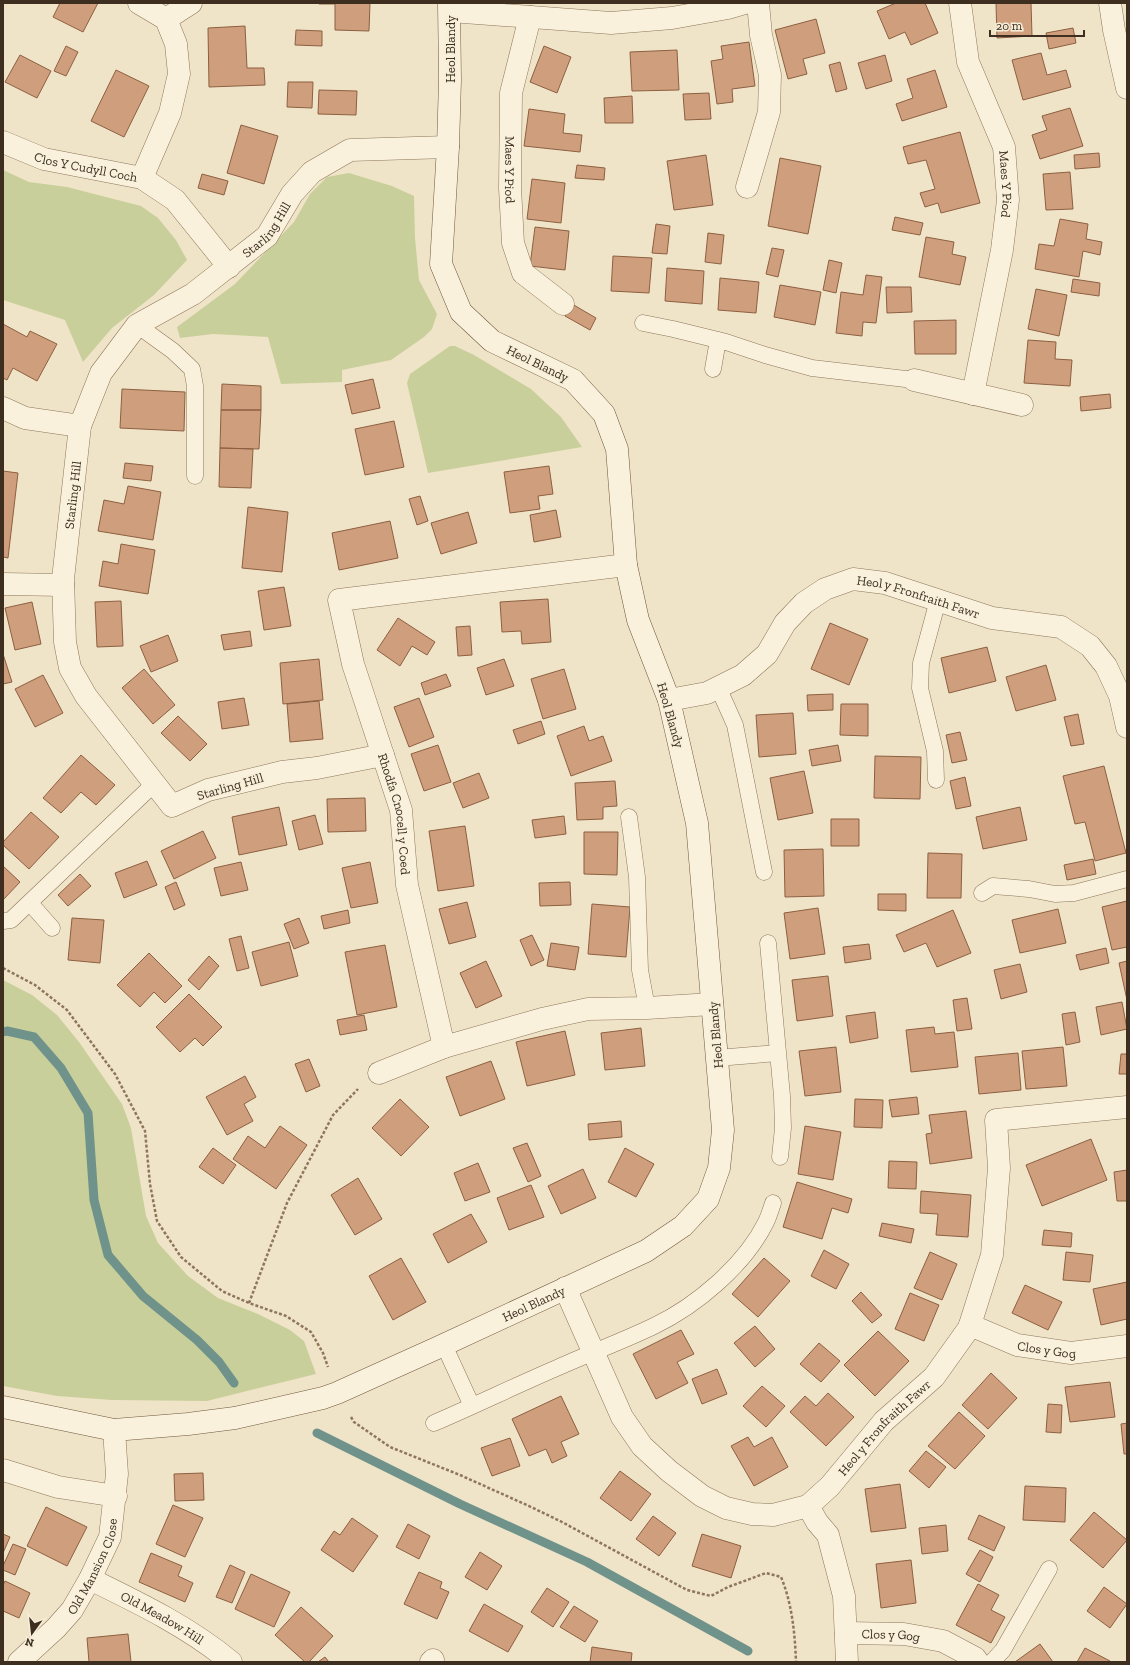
<svg xmlns="http://www.w3.org/2000/svg" width="1130" height="1665" font-family="'Zilla Slab',serif">
	<rect width="100%" height="100%" fill="#f0e4c8"/>
	<path fill="#c9cf9b" d="M3,170L29,182L67,187L141,206L158,218L176,240L187,260L154,295L112,328L83,362L65,320L3,300Z
		M349,173L392,186L414,196L415,238L419,280L437,314L432,329L424,337L391,360L342,370V382L281,384L268,337L213,334L180,338L177,327L235,284L294,222L310,194L327,177Z
		M450,346H455L474,355L531,389L561,417L582,447L428,473L407,383L410,374Z
		M3,980L32,995L57,1015L79,1042L122,1104L131,1128L146,1216L158,1243L188,1276L218,1298L258,1314L290,1330L304,1341L316,1374L207,1401L112,1400L57,1396L3,1386Z"/>
	<g fill="none" stroke-linecap="round" stroke-linejoin="round">
		<path stroke="#6f938a" stroke-width="9" d="M3,1032L7,1031L34,1037L61,1068L88,1113L94,1200L108,1255L143,1296L197,1340L219,1362L234,1383
			M317,1433L460,1504L587,1562L748,1651"/>
	</g>
	<path fill="#cf9f7d" stroke="#8d5f41" d="M60,3H98L83,32L53,17Z
		M319,3H370L369,31L335,30V4H319Z
		M896,3H925L938,33L911,45L905,32L889,39L877,11Z
		M996,3H1031L1032,36L997,38Z
		M816,19L825,53L803,59L807,74L788,79L775,30Z
		M245,26L247,68H264L265,85L209,87L208,28Z
		M1073,28L1076,43L1049,49L1046,33Z
		M296,30L322,31V46L295,45Z
		M749,42L755,86L732,89L733,102L717,104L711,61L723,59L721,46Z
		M66,46L78,52L66,76L54,71Z
		M544,46L571,57L557,93L530,82Z
		M677,50L679,90L632,91L630,52Z
		M1041,53L1047,75L1066,70L1071,87L1023,100L1012,60Z
		M20,55L51,71L37,98L5,82Z
		M885,55L892,81L866,89L858,63Z
		M840,62L847,89L836,92L829,65Z
		M116,70L149,86L124,137L91,121Z
		M935,70L947,107L902,121L896,104L913,98L907,79Z
		M288,82H313L312,108L287,107Z
		M319,90L357,91L356,115L318,114Z
		M709,93L711,119L685,120L683,94Z
		M632,96L633,123H605L604,98Z
		M1070,108L1083,146L1040,159L1032,135L1047,130L1042,116Z
		M529,109L565,114L563,133L582,135L580,152L524,146Z
		M241,125L278,136L264,184L227,173Z
		M960,132L980,203L941,213L938,203L925,207L920,193L935,189L926,160L908,164L903,147Z
		M1099,153L1100,167L1075,169L1074,155Z
		M706,155L713,205L674,210L667,161Z
		M780,158L821,166L808,234L768,226Z
		M577,165L605,168L604,180L575,178Z
		M1070,172L1073,209L1046,210L1043,174Z
		M202,174L228,181L224,195L198,188Z
		M532,179L565,183L561,223L527,219Z
		M895,217L923,223L920,235L892,230Z
		M1060,219L1088,224L1086,239L1102,242L1100,255L1083,251L1079,277L1035,269L1039,244L1054,246Z
		M656,224L670,226L667,254L652,253Z
		M535,227L569,231L565,270L530,266Z
		M708,233L724,235L721,264L705,262Z
		M926,237L954,242L952,254L966,257L960,285L919,277Z
		M772,248L784,250L778,277L766,274Z
		M613,256L652,258L649,293L611,291Z
		M829,260L842,263L836,293L823,290Z
		M667,268L704,271L702,304L665,301Z
		M866,275L882,277L876,323L863,322L862,336L836,333L841,292L863,295Z
		M720,278L759,282L756,313L718,310Z
		M1073,279L1100,283L1099,296L1071,292Z
		M780,285L821,292L815,325L774,317Z
		M886,287H911L912,312L887,313Z
		M1036,289L1067,295L1059,336L1028,329Z
		M572,304L596,318L590,330L565,316Z
		M956,320V354H915L914,321Z
		M3,324L27,337L30,331L57,344L37,381L13,368L7,380L3,378Z
		M1028,340L1056,342L1055,359L1072,360L1070,386L1024,383Z
		M373,379L380,408L352,414L345,385Z
		M222,384L261,386V410H221Z
		M122,389L185,392L184,431L120,428Z
		M1110,394L1111,408L1081,411L1080,397Z
		M221,410H261L259,449L220,448Z
		M394,421L404,467L365,475L355,429Z
		M220,448L253,449L251,488L219,487Z
		M125,463L153,466L151,481L123,478Z
		M549,466L553,494L538,496L540,509L510,513L504,472Z
		M3,471L18,473L8,558L3,557Z
		M128,486L161,492L153,540L98,531L104,500L124,504Z
		M420,496L428,521L417,525L409,499Z
		M248,507L288,512L282,572L242,568Z
		M556,510L561,537L534,542L530,515Z
		M468,512L477,543L441,554L431,523Z
		M390,521L398,558L339,570L332,533Z
		M121,544L155,550L148,594L99,586L103,561L118,564Z
		M284,587L291,626L264,630L258,591Z
		M548,599L551,642L522,644L521,631L502,632L500,602Z
		M121,601L123,646L97,647L95,602Z
		M32,602L41,644L15,650L5,608Z
		M398,618L435,642L427,655L412,646L400,666L377,650Z
		M830,623L868,639L849,685L811,669Z
		M470,626L472,655L458,656L456,627Z
		M250,631L252,646L224,650L221,635Z
		M168,635L178,661L151,672L140,646Z
		M987,647L996,681L949,693L941,658Z
		M3,654L12,682L3,684Z
		M319,659L323,700L283,704L280,663Z
		M504,659L514,686L486,695L477,668Z
		M1046,665L1056,700L1016,711L1006,677Z
		M144,669L175,705L153,724L122,688Z
		M564,669L576,709L543,719L531,679Z
		M446,674L451,686L425,695L421,683Z
		M43,675L63,713L35,727L15,689Z
		M833,694V710L808,711L807,695Z
		M244,698L249,725L222,729L218,702Z
		M419,698L434,737L409,747L394,707Z
		M319,701L323,739L290,742L287,704Z
		M841,704H868V736L840,735Z
		M793,713L796,754L759,757L756,715Z
		M1078,714L1084,744L1071,746L1064,717Z
		M178,716L207,744L190,761L161,733Z
		M541,721L545,734L518,744L513,730Z
		M584,726L589,741L603,736L612,761L571,776L557,736Z
		M960,732L967,760L952,763L946,735Z
		M438,745L451,782L424,791L411,754Z
		M838,745L841,761L812,766L809,750Z
		M81,755L115,785L96,805L81,792L61,813L43,798Z
		M875,756L921,757L920,799L874,798Z
		M1104,766L1126,853L1095,861L1085,822L1075,824L1063,776Z
		M804,771L813,813L778,820L770,778Z
		M479,773L489,798L463,808L453,783Z
		M965,777L971,806L956,809L950,781Z
		M615,781L617,806L603,807V819L577,820L575,783Z
		M365,798L366,831L328,832L327,799Z
		M279,807L287,845L239,855L232,817Z
		M1020,807L1027,840L983,849L976,817Z
		M31,812L59,837L29,869L3,845V842Z
		M315,815L323,844L299,850L292,821Z
		M564,816L566,834L535,838L532,820Z
		M831,819H859V846H831Z
		M465,826L474,886L438,891L429,831Z
		M203,831L216,858L174,879L161,851Z
		M584,832H618L617,875L584,874Z
		M823,849L824,896L785,897L784,850Z
		M928,853L962,854L961,898H927Z
		M1093,859L1096,874L1067,880L1064,865Z
		M147,861L157,885L124,898L115,873Z
		M241,862L248,890L221,896L214,868Z
		M370,862L378,903L351,908L342,868Z
		M3,866L20,882L3,900Z
		M80,874L91,886L68,906L58,895Z
		M176,882L185,905L174,910L165,887Z
		M570,882L571,905L540,906L539,883Z
		M878,894H906V911L878,910Z
		M1127,901V947L1112,950L1102,907Z
		M467,902L476,937L449,944L439,909Z
		M592,904L630,907L626,957L588,954Z
		M818,908L825,954L790,959L784,913Z
		M1058,909L1066,943L1020,953L1012,920Z
		M348,910L350,923L324,929L321,916Z
		M953,910L971,953L937,967L926,943L904,952L896,935Z
		M72,918L104,920L100,963L68,960Z
		M299,918L309,943L294,949L284,924Z
		M532,935L544,960L531,966L520,940Z
		M241,936L249,968L237,971L229,939Z
		M289,942L298,976L261,986L252,952Z
		M551,943L579,947L575,970L547,966Z
		M869,944L871,959L845,963L843,947Z
		M385,945L397,1007L357,1015L345,952Z
		M1106,948L1109,963L1080,970L1076,955Z
		M149,953L182,986L165,1003L154,992L140,1007L117,985Z
		M209,956L219,966L199,990L188,980Z
		M486,961L502,996L476,1008L460,973Z
		M1127,961V1000L1119,963Z
		M1020,964L1027,992L1001,999L994,970Z
		M828,976L833,1016L797,1021L792,980Z
		M189,994L222,1027L203,1046L195,1038L180,1052L156,1027Z
		M967,998L972,1029L957,1031L953,1000Z
		M1122,1002L1127,1029L1101,1035L1096,1007Z
		M875,1012L878,1038L850,1043L846,1016Z
		M1075,1012L1080,1042L1066,1045L1062,1014Z
		M364,1015L367,1030L340,1035L337,1020Z
		M934,1027L935,1034L954,1032L958,1067L911,1072L906,1030Z
		M641,1028L645,1066L605,1070L601,1033Z
		M565,1031L575,1075L527,1086L516,1042Z
		M836,1047L841,1092L805,1096L799,1051Z
		M1063,1047L1067,1086L1026,1089L1022,1051Z
		M1018,1053L1021,1090L979,1094L975,1057Z
		M1121,1054H1127V1074H1119Z
		M309,1059L320,1086L306,1092L295,1064Z
		M491,1061L505,1099L460,1116L446,1077Z
		M245,1076L256,1097L244,1104L253,1121L227,1135L206,1097Z
		M917,1097L919,1114L892,1117L889,1100Z
		M400,1099L429,1127L401,1156L372,1128Z
		M855,1099L883,1100L882,1128L854,1127Z
		M966,1111L972,1158L930,1164L926,1134L932,1133L929,1115Z
		M621,1121L622,1137L589,1140L588,1124Z
		M280,1126L307,1145L276,1189L233,1159L248,1136L265,1148Z
		M805,1126L841,1132L833,1180L798,1174Z
		M1091,1139L1107,1180L1042,1206L1026,1165Z
		M527,1143L541,1176L528,1182L513,1148Z
		M213,1148L236,1165L223,1184L199,1167Z
		M625,1148L654,1164L636,1197L608,1182Z
		M889,1161L917,1162L916,1189L888,1188Z
		M478,1163L490,1192L465,1201L454,1173Z
		M583,1169L596,1198L561,1214L548,1186Z
		M1127,1170V1201H1117L1114,1172Z
		M358,1178L382,1219L355,1235L331,1195Z
		M797,1182L852,1199L848,1213L832,1208L822,1239L783,1227Z
		M531,1185L544,1217L509,1230L497,1198Z
		M921,1191L971,1195L968,1237L936,1235L938,1214L920,1213Z
		M471,1214L487,1242L448,1263L433,1234Z
		M882,1223L914,1229L911,1243L879,1236Z
		M1044,1230L1072,1233L1071,1247L1042,1245Z
		M824,1250L849,1264L836,1289L811,1276Z
		M930,1252L957,1264L942,1300L914,1288Z
		M1066,1252L1093,1255L1090,1282L1063,1280Z
		M401,1258L426,1302L393,1320L369,1276Z
		M764,1258L790,1281L758,1317L732,1294Z
		M1127,1282V1319L1101,1325L1093,1289Z
		M1025,1285L1062,1302L1048,1330L1012,1313Z
		M861,1292L882,1315L872,1323L852,1301Z
		M910,1293L939,1305L924,1341L895,1329Z
		M755,1326L775,1349L755,1367L734,1343Z
		M681,1330L694,1354L677,1362L688,1383L656,1399L633,1354Z
		M878,1331L909,1361L875,1396L844,1365Z
		M819,1343L840,1361L821,1382L800,1364Z
		M717,1369L727,1394L702,1404L692,1379Z
		M991,1373L1017,1398L988,1429L962,1405Z
		M1110,1382L1115,1417L1070,1422L1065,1387Z
		M762,1386L785,1406L766,1427L743,1406Z
		M828,1393L854,1417L826,1446L790,1412L805,1396L816,1406Z
		M561,1396L579,1434L561,1442L567,1456L552,1463L546,1449L529,1456L512,1419Z
		M1048,1404L1062,1405L1061,1433L1046,1432Z
		M959,1412L985,1436L955,1469L928,1446Z
		M1127,1423V1454H1124L1121,1424Z
		M748,1437L754,1447L772,1437L788,1467L754,1486L731,1446Z
		M510,1438L520,1466L492,1476L481,1448Z
		M926,1451L946,1467L929,1488L909,1471Z
		M620,1471L651,1494L631,1521L600,1498Z
		M203,1473L204,1500L175,1501L174,1474Z
		M900,1484L906,1528L871,1532L865,1489Z
		M1025,1486L1066,1488L1065,1522L1023,1520Z
		M173,1505L203,1518L185,1557L156,1544Z
		M46,1507L87,1527L67,1566L27,1546Z
		M1094,1512L1127,1540L1103,1568L1070,1540Z
		M979,1515L1005,1527L994,1551L968,1539Z
		M653,1516L676,1533L659,1556L636,1539Z
		M352,1518L378,1536L353,1572L321,1550L334,1531L340,1535Z
		M408,1524L430,1536L419,1559L396,1547Z
		M946,1525L948,1551L922,1554L919,1528Z
		M3,1534L10,1537L3,1553Z
		M702,1534L741,1546L731,1578L692,1566Z
		M13,1544L26,1549L15,1575L3,1570V1566Z
		M980,1550L993,1557L980,1582L966,1574Z
		M480,1552L502,1566L487,1590L465,1577Z
		M151,1553L182,1566L178,1576L193,1583L185,1602L139,1582Z
		M911,1560L916,1603L881,1608L876,1564Z
		M230,1565L245,1572L232,1603L216,1597Z
		M419,1572L442,1582L440,1588L449,1592L437,1619L404,1604Z
		M251,1574L290,1592L274,1627L235,1609Z
		M5,1581L30,1593L19,1618L3,1611V1585Z
		M978,1584L999,1595L991,1610L1005,1617L991,1643L956,1625Z
		M1104,1587L1127,1604L1110,1628L1087,1611Z
		M547,1588L569,1602L553,1627L531,1612Z
		M484,1604L523,1626L508,1652L469,1631Z
		M574,1606L598,1621L585,1642L560,1627Z
		M301,1607L333,1636L309,1662H305L275,1635Z
		M128,1634L131,1662H89L87,1638Z
		M1040,1644L1053,1662H1015Z
		M592,1647L632,1653L631,1662H590Z
		M1085,1648L1110,1661V1662H1077Z
		M325,1657L329,1662H318Z"/>
	<g fill="none" stroke-linecap="round" stroke-linejoin="round">
		<g stroke="#8d765c" stroke-width="17">
			<path id="lane" d="M643,323L673,329L726,342L765,355L812,368L914,380
				M137,325L173,351L192,369L195,386V476
				M713,369L718,340
				M718,687L735,725L764,872
				M936,780L935,751L920,688L921,663L938,600
				M629,817L637,877L640,970L647,1008
				M982,893L993,886L1029,889L1055,894L1074,893L1127,879
				M30,903L52,928
				M3,921L11,920L155,783
				M768,943L782,1096L783,1128L780,1157
				M717,1058L778,1053
				M444,1345L472,1406
				M434,1423C476,1405 517,1385 559,1367C590,1353 623,1341 654,1326C696,1306 745,1265 766,1222C769,1216 771,1209 773,1203
				M992,1662L1003,1650L1049,1569"/>
		</g>
		<g stroke="#8d765c" stroke-width="23">
			<g id="street">
				<path d="M139,3L166,19L176,44L179,74L170,113L142,178"/>
				<path id="s1" d="M960,3L968,62L1004,147L1008,200L1002,250L973,394"/>
				<path d="M1110,3L1114,30L1127,88"/>
				<path d="M450,11L611,23L672,18L728,8L745,3"/>
				<path id="s2" d="M530,17L511,93L510,188L513,243L523,273L563,304"/>
				<path d="M166,19L191,3"/>
				<path id="s3" d="M3,142L44,159L142,178L175,200L229,267"/>
				<path d="M747,187L769,112L770,75L761,35L758,3"/>
				<path d="M914,380L1022,405"/>
				<path d="M3,408L25,418L80,426"/>
				<path id="s4" d="M626,565L339,600L353,664L401,810L407,885L444,1047L542,1019L588,1009L647,1008L712,1004"/>
				<path d="M3,584L63,585"/>
				<path id="s5" d="M669,700L707,693L743,675L767,654L785,623L804,603L825,589L853,579L885,583L992,618L1061,627L1090,646L1106,666L1120,696L1127,727"/>
				<path id="s6" d="M383,755L317,768L282,772L208,790L172,806L86,696L70,668L65,642L63,579L80,426L101,373L137,325L193,294L267,236L292,194L312,172L350,150L448,147"/>
				<path d="M379,1073L444,1047"/>
				<path id="s7" d="M565,1288L622,1417L642,1446L669,1471L702,1496L726,1508L752,1514L773,1515L808,1506L830,1486L884,1421L934,1377L969,1328L992,1255L999,1168L996,1120L1127,1107"/>
				<path id="s8" d="M970,1325L1017,1345L1071,1353L1127,1346"/>
				<path d="M3,1470L58,1487L116,1496"/>
				<path d="M808,1506L817,1522L828,1535L844,1596L847,1662"/>
				<path id="s9" d="M90,1579C139,1603 189,1627 231,1662"/>
				<path id="s10" d="M846,1633L904,1634L943,1641L975,1658L978,1662"/>
				<path id="s11" d="M19,1662L56,1628L72,1610L90,1579L110,1537L117,1474L114,1430"/>
				<path d="M431,1662L433,1660"/>
			</g>
		</g>
		<g stroke="#6f573f" stroke-width="23">
			<g id="secondary">
				<path id="s12" d="M3,1407L114,1430L188,1424L235,1418L323,1398L337,1393L437,1348L646,1251L683,1226L708,1199L719,1168L723,1130L697,823L669,700L638,620L626,565L617,449L604,414L573,380L492,341L461,312L441,264L448,147L450,80L449,3"/>
			</g>
		</g>
		<path stroke="#8d765c" stroke-width="2.5" stroke-dasharray="3 2" stroke-linecap="butt" d="M3,968L35,985L67,1010L115,1074L145,1131L150,1184L157,1221L181,1257L222,1291L249,1303L286,1316L311,1332L323,1353L328,1367
			M249,1303L287,1203L333,1115L358,1089
			M351,1417L354,1422L390,1447L460,1475L529,1506L562,1522L687,1590L711,1596L728,1587L766,1573L781,1577C792,1603 795,1634 796,1662"/>
		<use href="#lane" stroke="#faf1dc" stroke-width="16"/>
		<use href="#street" stroke="#faf1dc" stroke-width="22"/>
		<use href="#secondary" stroke="#faf1dc" stroke-width="22"/>
	</g>
	<g text-anchor="middle" stroke-width="3.5" stroke-linejoin="round" paint-order="stroke">
		<g font-size="13" fill="#3d2e20" stroke="#f7eed8">
			<text transform="translate(450 49) rotate(-90)" y="5">Heol Blandy</text>
			<text dy="5" stroke="none"><textPath href="#s3" startOffset="87">Clos Y Cudyll Coch</textPath></text>
			<text dy="5" stroke="none"><textPath href="#s2" startOffset="155">Maes Y Piod</textPath></text>
			<text dy="5" stroke="none"><textPath href="#s1" startOffset="189">Maes Y Piod</textPath></text>
			<text dy="5" stroke="none"><textPath href="#s6" startOffset="913">Starling Hill</textPath></text>
			<text transform="translate(538 363) rotate(26)" y="5">Heol Blandy</text>
			<text dy="5" stroke="none"><textPath href="#s6" startOffset="564">Starling Hill</textPath></text>
			<text dy="5" stroke="none"><textPath href="#s5" startOffset="297">Heol y Fronfraith Fawr</textPath></text>
			<text transform="translate(671 715) rotate(74)" y="5">Heol Blandy</text>
			<text transform="translate(230 786) rotate(-16)" y="5">Starling Hill</text>
			<text dy="5" stroke="none"><textPath href="#s4" startOffset="511">Rhodfa Cnocell y Coed</textPath></text>
			<text transform="translate(715 1035) rotate(-95)" y="5">Heol Blandy</text>
			<text dy="5" stroke="none"><textPath href="#s12" startOffset="556">Heol Blandy</textPath></text>
			<text dy="5" stroke="none"><textPath href="#s8" startOffset="81">Clos y Gog</textPath></text>
			<text dy="5" stroke="none"><textPath href="#s7" startOffset="475">Heol y Fronfraith Fawr</textPath></text>
			<text dy="5" stroke="none"><textPath href="#s11" startOffset="123">Old Mansion Close</textPath></text>
			<text dy="5" stroke="none"><textPath href="#s9" startOffset="82">Old Meadow Hill</textPath></text>
			<text dy="5" stroke="none"><textPath href="#s10" startOffset="45">Clos y Gog</textPath></text>
		</g>
	</g>
	<rect width="1130" height="1665" fill="none" stroke="#3d2e20" stroke-width="8"/>
	<g transform="translate(32 1633) rotate(195)" stroke="#f7eed8" stroke-width="3" paint-order="stroke">
	<path d="M0-3L7 15L0 10L-7 15Z" fill="#3d2e20"/>
	<text y="-6" font-size="11" font-weight="bold" text-anchor="middle" fill="#3d2e20">N</text>
	</g>
	<path d="M990 30v6h94v-6" fill="none" stroke="#3d2e20" stroke-width="2"/>
	<text x="996" y="30" font-size="12" fill="#3d2e20" stroke="#f7eed8" stroke-width="3" paint-order="stroke">20 m</text>
</svg>
